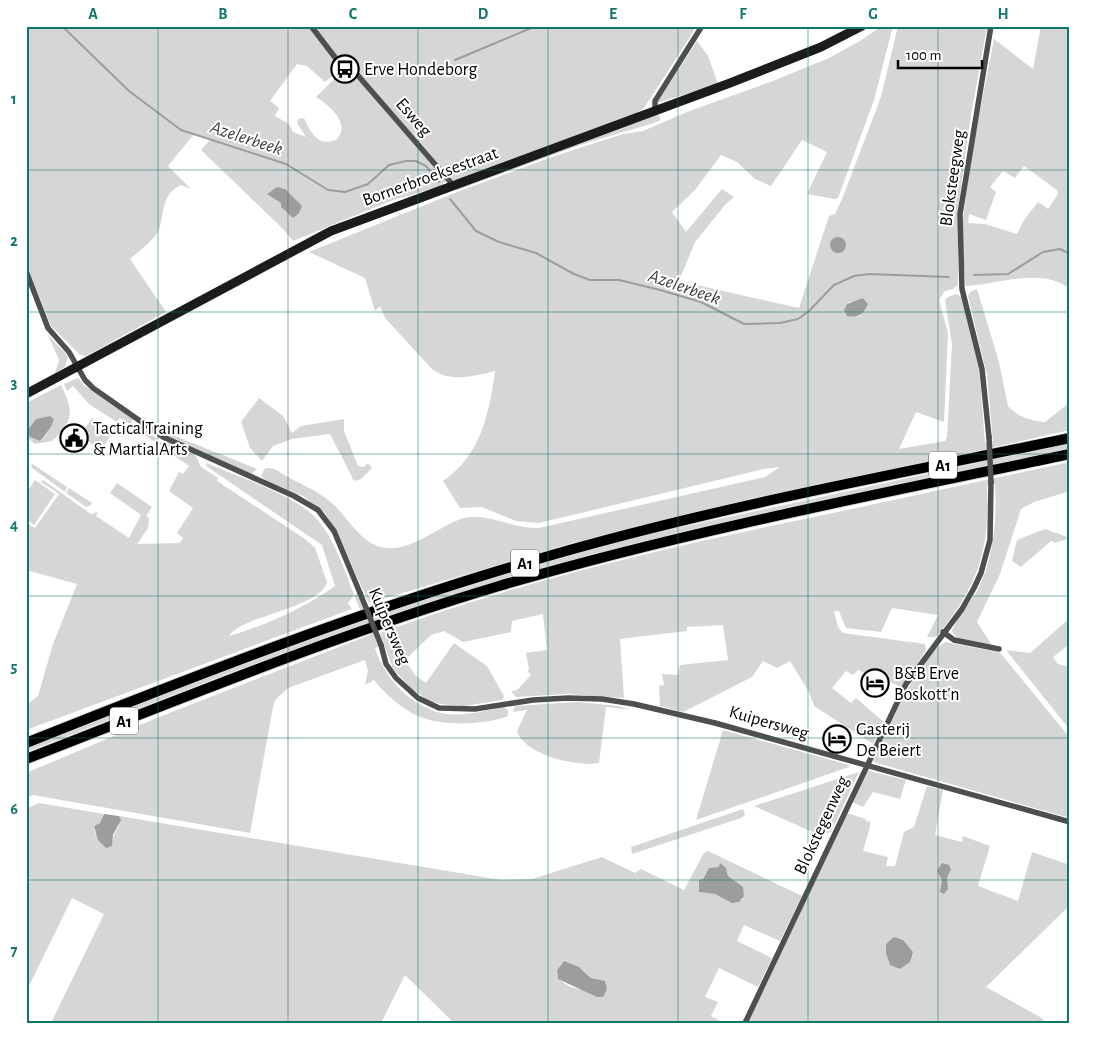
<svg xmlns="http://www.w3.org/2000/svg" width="1096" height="1049" font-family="'Alegreya Sans',sans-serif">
	<rect width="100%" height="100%" fill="#fff"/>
	<path fill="#d6d6d6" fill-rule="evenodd" d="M26,26H308L340,66V69L325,82L307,66L297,64L270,101L279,108L275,116L289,124L293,132L306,137L297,123L298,119L304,118C311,132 317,147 336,140C352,124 329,105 316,97L342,71L347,69L353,71L446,181L439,187L393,200L293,241L283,229L201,150L210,140L194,134L168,166L191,189L181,185C160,195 165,213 159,230C156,238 137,253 130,259L166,312L86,356L80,355L51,326L26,264Z
		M313,26H697L644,108L633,116L458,180H452L416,138L340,61Z
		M882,26H893L874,100L838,198L835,199L807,194L827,152L802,140L771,186L755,179L737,162L721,155L695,190L672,212L686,232L722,189L734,197L725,205L695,242L679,281L799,308L829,216L835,214L842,199L881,97L898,26H987L968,133L958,210V285L953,289L945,291L939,300L948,333L944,422L916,412L899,449L945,441L947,437L952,344L945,300L948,297L956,294L962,297L979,365L985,443L993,441L987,375L968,296L970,292L977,289L999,362L1008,406C1018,417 1031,421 1045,422L1070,402V430L575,542L369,603L336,531L325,513L303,496L267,482L261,476L264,469C273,465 280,473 288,477C303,485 320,492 333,504C347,517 356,535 373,544C404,560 436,526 464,518C486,512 513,529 539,528L765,477L780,467L764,469L539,523L516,521L482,507L460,508L443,481C481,455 489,414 495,371C474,376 450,383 432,369L385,318L380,306L375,311L365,278L309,252L457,192L549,158L623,134L643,131L687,112L773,81L829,58L860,41ZM863,298L868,304L860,316L850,317L845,307L849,302H857Z
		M1041,26H1070V289C1042,266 997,285 966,286L962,248V226L972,152L994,39L1033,69ZM1024,166L1057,190L1058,194L1048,209L1038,202L1024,220L1017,234L985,224L968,223L969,214L986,220L996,192L990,187L1003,171L1015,178Z
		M697,41L708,56L718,84L657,103Z
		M657,113L661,120L654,123L580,145L457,190L455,187Z
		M48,335L68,356L65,367L55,373L59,360Z
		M78,378L85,386L133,419L131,425L120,418L117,422L89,404L73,386L67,391L64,384Z
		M61,385C73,410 75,421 52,441L35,444L26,437V403ZM50,416L54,419L51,427L40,441L30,437L28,431L36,419Z
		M259,398L283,416L292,433L301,426L344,419V431L358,466L364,467L368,463L372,468L361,479L354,481L330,434L292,439L273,446L262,461L250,448L241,422Z
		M92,418L113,432L101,450L80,436Z
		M138,423L162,443L166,442L196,456L201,467L218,478L217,481L305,539L315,548L327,582C319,609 242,615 229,636C267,625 304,608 335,586L322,545L206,466L207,463C236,476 297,496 317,519C335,540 344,569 354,595L358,594L368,617L519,569L636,537L1070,443V449L529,573L370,622L379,646L375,648C384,678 413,709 446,714C465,716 485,711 504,707L508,710V716C485,725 446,726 423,718C405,712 385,694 374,680L365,685L368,671L365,660L288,688L275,700L273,707L250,833L33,795L26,798V773L159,717L370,635L366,624L227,674L26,752V747L267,653L364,619L354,595L348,603L352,609L26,730V705L38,696L53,644L77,584L26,570V523L35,528L59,494L41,482L43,480L91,514L98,512L96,516L129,538L141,515L110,493L117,483L152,507L146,516L149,518L148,528L137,544L180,543L183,538L177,533L193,508L169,491L179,472L183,474L189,466L133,427Z
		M148,425L257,469L251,474L177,442Z
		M1070,462V491L1034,502L1021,509L1000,574L977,622L992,645C980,643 957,644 952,631C957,617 969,604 977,591C994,559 997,519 995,484L987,486C990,551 978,586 936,637H927L938,615L892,608L881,632L846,628L839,611H834L838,627L843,633L925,644L926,650L901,688L872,671L867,675L858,670L853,675L846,671L832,688L851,703L856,698L884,722L873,744L814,706L809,692L790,661L777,668L763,661L752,677L683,712L660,706L659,686L664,685L662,674L678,675L680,665L728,660L723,625L687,627V631L620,639L624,698L566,694L516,697L511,691L517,690L531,675L528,671L529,668L526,653L547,650L543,614L512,621L511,632L463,642L444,631L431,635L405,660L415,675L426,683L454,643L487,666L504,696L502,700L464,706L440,704L428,700L412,689L393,669L380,633C521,581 667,547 814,517C900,499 984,480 1070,462Z
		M31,463L67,487L65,492L32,468Z
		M35,480L55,494L34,525L26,519V493Z
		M69,488L92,503L91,505L86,507L66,493Z
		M1045,529L1070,538L1055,543L1051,541L1021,567L1012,561L1017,540Z
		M1070,618V644L1053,657L1058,664L1070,667V730L1006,650L1030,653Z
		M945,642L998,652L1002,655L1070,738V818L873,762C888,731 916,659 945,642Z
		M578,702L618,706L630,710L606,707L599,763C577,767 524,755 517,731L527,710L513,712L515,706Z
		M723,730L849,765V767L696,820Z
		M865,770L906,780L900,799L873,792L863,807L852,802Z
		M859,772L831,832L819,835L754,806Z
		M927,786L943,790L935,835L962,842L963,836L990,846L978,886L1018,901L1032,852L1070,865V905L986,987L1040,1017L1046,1023H748L847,813L865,819L867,822L870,821V827L863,851L888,857L886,866H895L904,832L914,827Z
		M39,803L104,814L100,823L94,826L95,833L113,841C113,832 123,825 119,816L501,880L532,879L602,857L635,873L641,869L684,890L704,853L708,851L802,896L780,941L744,925L737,941L772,958L758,987L719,968L705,997L718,1002L711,1016L724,1023H454L405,975L381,1023H51L104,914L72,898L26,992V809ZM719,867L726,868L728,876L737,883L743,899L736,903L715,894L699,892V880H702L709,868ZM562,963L583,970L591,978L605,982L607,989C590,991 568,992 557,976V970Z
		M743,809L745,815L741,818L632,854L631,847Z"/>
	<path fill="#9d9d9d" d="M277,187L285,189L302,206L299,213L293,218L281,207V203L267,194Z
		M830 245a8 8 0 1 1 16 0a8 8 0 1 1-16 0Z
		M863,298L868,304C864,313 859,319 847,316L844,310L847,304Z
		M50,416L54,419L51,427L40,441L30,437L27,431L36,419Z
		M104,814L119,816L121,820L113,835L112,846L106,848L98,840L94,826L100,823Z
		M720,863L726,868L728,876L743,887L744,896L739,902L732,903L715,894L699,892V880L703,879L709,868L719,867Z
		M942,863L949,865L951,869L947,878L948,889L944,894L940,892L942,880L937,871Z
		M894,937L903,940L913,952L910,962L900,969L890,965L886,953V944Z
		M564,961L579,967L591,978L605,981L607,989L603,997H597L558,979L557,970Z"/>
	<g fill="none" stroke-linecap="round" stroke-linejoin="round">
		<path stroke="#9d9d9d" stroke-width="2" d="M62,26L129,91L181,130L286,164L328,190L345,192L368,184L389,165L406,161H416L426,166L439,182
			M455,60L536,26
			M450,199L476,231L499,242L536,253L574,274L590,280H619L660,290L701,302L744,324L780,323L798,319L809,311L834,285L854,276L869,274L949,277
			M974,275L1008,274L1043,252L1060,249L1070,254"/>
		<g stroke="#dbdbdb" stroke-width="12">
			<path id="motorway" d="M26,743C199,674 373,606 552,555C722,506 897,474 1070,438
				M26,759C183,698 338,634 499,586C686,531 879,494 1070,454"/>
		</g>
		<path stroke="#4f4f4f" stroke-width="5.5" d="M311,26L337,60L354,71L453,185
			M655,111V101L702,26
			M26,271L48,328L69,352L85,380L93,388L163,437L294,496L318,510L334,531L360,593
			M989,437L982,369L962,289L960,214L991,26
			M943,632L954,640L999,649
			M381,645L386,664L396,678L418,698L439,708L475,709L533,700L568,698L602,699L634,704L715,723L1070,822
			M745,1023L906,684L962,609L974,588L981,573L990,540L991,482"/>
		<path stroke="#1c1c1c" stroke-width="9" d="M26,394L331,231L730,83L821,47L862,26"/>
		<use href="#motorway" stroke="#000" stroke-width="10"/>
		<path stroke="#4f4f4f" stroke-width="5.5" d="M989,437L991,482
			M360,593L381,645"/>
	</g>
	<path fill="none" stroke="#0f766e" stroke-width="1" stroke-opacity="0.55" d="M158,26V1023M288,26V1023M418,26V1023M548,26V1023M678,26V1023M808,26V1023M938,26V1023M26,170H1070M26,312H1070M26,454H1070M26,596H1070M26,738H1070M26,880H1070"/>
	<defs>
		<g id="bus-ring" transform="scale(1.4375)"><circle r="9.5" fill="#fff" stroke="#000" stroke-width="1.5"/><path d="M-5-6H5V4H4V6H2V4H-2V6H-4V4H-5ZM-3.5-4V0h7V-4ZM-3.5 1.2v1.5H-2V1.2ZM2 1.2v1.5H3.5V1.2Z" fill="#000"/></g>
		<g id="civic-ring" transform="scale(1.4375)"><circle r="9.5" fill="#fff" stroke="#000" stroke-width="1.5"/><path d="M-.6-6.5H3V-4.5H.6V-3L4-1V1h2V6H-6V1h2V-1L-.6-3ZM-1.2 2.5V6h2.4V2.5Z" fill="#000"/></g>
		<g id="hotel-ring" transform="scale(1.4375)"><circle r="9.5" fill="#fff" stroke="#000" stroke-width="1.5"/><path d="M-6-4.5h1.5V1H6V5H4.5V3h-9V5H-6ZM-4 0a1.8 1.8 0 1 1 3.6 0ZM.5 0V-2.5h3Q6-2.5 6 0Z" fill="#000"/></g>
	</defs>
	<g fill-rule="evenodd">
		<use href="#bus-ring" x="345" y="69"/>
		<use href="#civic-ring" x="74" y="438"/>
		<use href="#hotel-ring" x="875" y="683"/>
		<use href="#hotel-ring" x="837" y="739"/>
	</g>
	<g text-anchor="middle" stroke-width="4" stroke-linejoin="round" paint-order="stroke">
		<g fill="#fff" stroke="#4c4c4c" stroke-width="1">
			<rect x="929" y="451.5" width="28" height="27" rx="4"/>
			<rect x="511" y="549.5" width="28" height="27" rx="4"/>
			<rect x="110" y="707.5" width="28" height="27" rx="4"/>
		</g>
		<g font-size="16" font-weight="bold" fill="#000">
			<text x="943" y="471">A1</text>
			<text x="525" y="569">A1</text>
			<text x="124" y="727">A1</text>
		</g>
		<g font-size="18" fill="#000" stroke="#fff" text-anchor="start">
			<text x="364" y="75">Erve Hondeborg</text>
			<text x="93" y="434">TacticalTraining<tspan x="93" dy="21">&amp; MartialArts</tspan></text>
			<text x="894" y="679">B&amp;B Erve<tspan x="894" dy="21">Boskott'n</tspan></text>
			<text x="856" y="735">Gasterij<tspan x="856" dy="21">De Beiert</tspan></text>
		</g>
		<g font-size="18" fill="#000" stroke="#fff">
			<text transform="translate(414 117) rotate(49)" y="6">Esweg</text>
			<text transform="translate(430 176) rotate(-20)" y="6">Bornerbroeksestraat</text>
			<text transform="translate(952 178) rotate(-82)" y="6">Bloksteegweg</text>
			<text transform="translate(390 626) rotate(67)" y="6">Kuipersweg</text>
			<text transform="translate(769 722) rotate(16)" y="6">Kuipersweg</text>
			<text transform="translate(821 825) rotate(-65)" y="6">Blokstegenweg</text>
		</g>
		<g font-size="19" font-style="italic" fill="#3e3e3e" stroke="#fff">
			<text transform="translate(247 137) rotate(18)" y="7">Azelerbeek</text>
			<text transform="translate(685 286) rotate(19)" y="7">Azelerbeek</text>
		</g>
	</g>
	<rect width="1096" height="1049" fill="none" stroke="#ffffff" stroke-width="55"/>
	<path d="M898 60v8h84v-8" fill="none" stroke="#000000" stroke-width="2.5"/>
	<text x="906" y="60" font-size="15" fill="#000000" stroke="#ffffff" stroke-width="4" paint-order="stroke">100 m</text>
	<rect x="28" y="28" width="1040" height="994" fill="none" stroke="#0f766e" stroke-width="2"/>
	<g font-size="16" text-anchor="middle" font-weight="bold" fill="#0f766e">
		<text x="93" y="19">A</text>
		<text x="223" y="19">B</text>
		<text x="353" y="19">C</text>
		<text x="483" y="19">D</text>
		<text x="613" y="19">E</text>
		<text x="743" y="19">F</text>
		<text x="873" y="19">G</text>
		<text x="1003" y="19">H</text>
		<text x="14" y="104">1</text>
		<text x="14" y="246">2</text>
		<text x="14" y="388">3</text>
		<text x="14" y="530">4</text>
		<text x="14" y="672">5</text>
		<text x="14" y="814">6</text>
		<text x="14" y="956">7</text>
	</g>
</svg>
